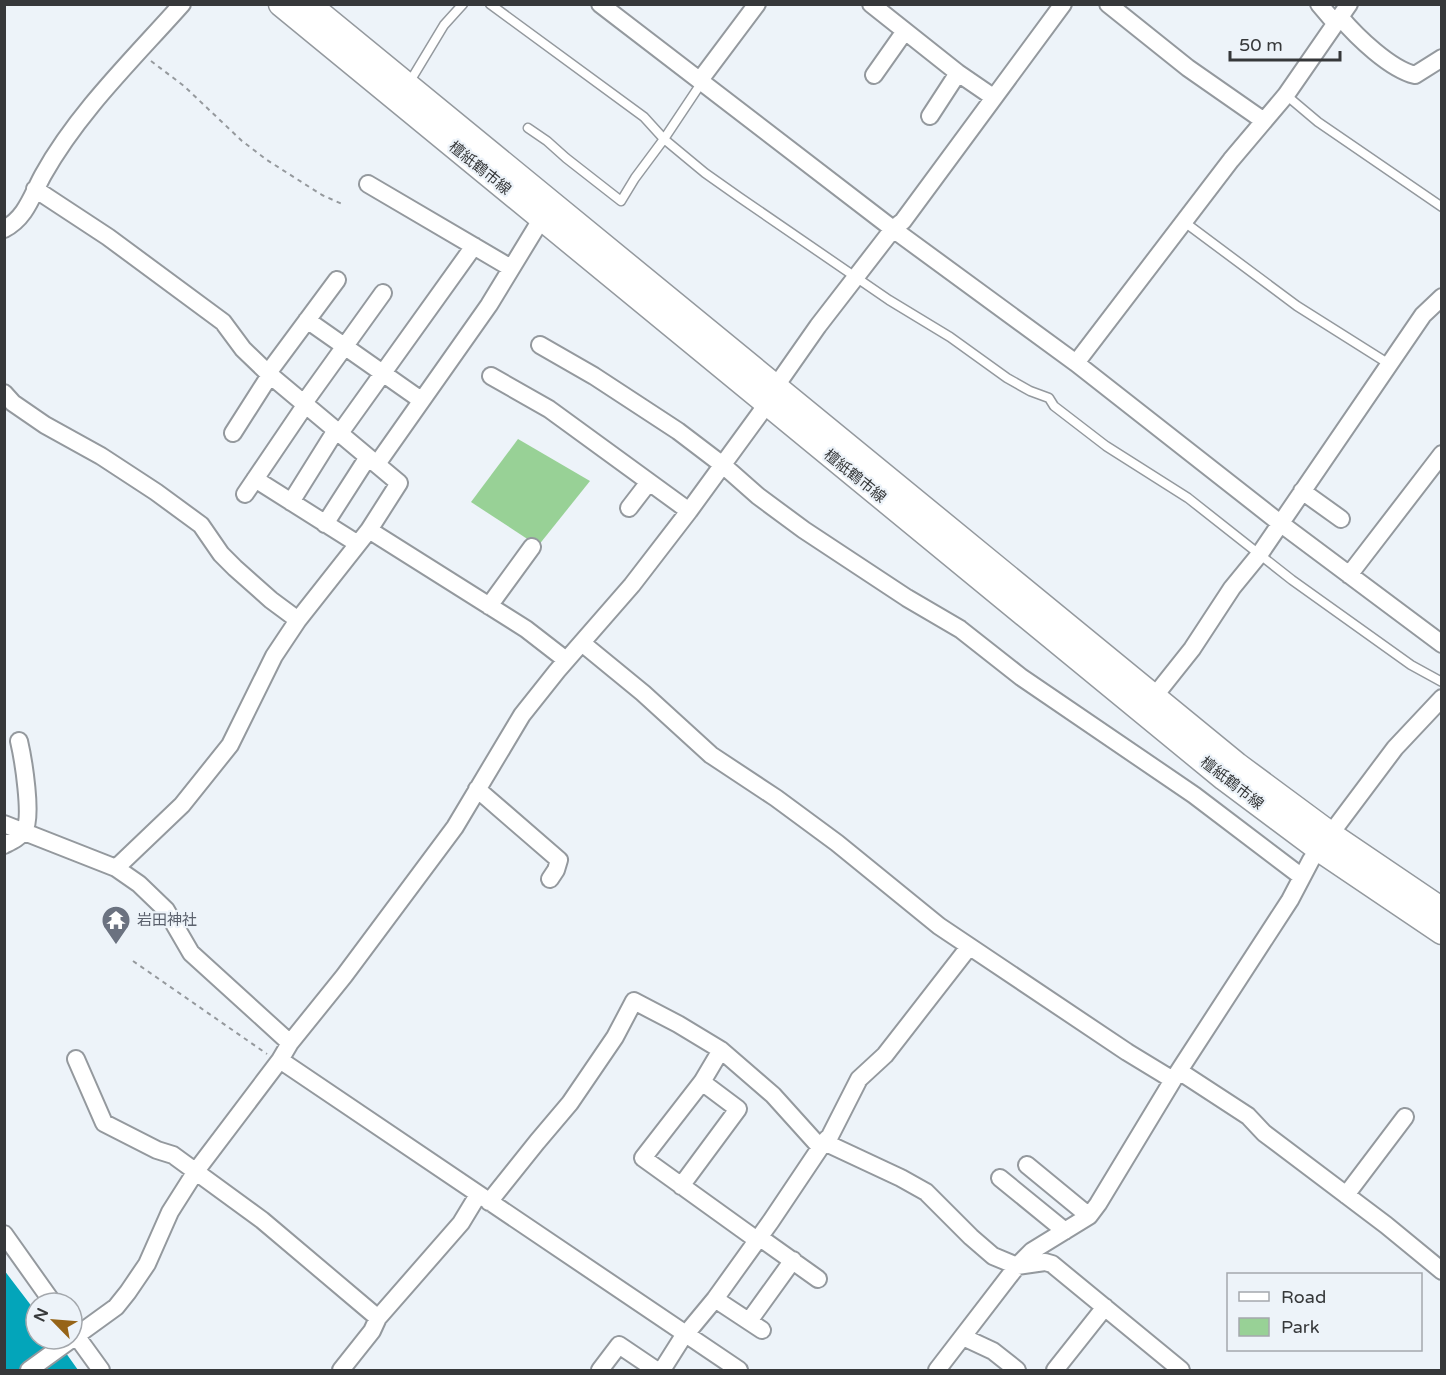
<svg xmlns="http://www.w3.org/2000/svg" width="1446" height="1375" font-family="'Varela Round','Noto Sans JP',sans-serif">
	<rect width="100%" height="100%" fill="#edf3f9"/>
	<path fill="#98d196" d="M518,439L590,481L538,546L471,502Z"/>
	<path fill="#03a5ba" d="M4,1270L36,1312V1339H56L78,1370H5Z"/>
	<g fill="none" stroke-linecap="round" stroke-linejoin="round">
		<g stroke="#94999e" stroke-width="11">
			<path id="service" d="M490,4L644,117L664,139L705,173L739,197L889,300L950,337L1007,378L1030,391L1049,398L1054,406L1106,446L1188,498L1292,580L1411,665L1442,682
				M409,83L444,25L463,4
				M1286,95L1318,122L1442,207
				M528,128L547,141L566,158L621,201L635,178L664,139L702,82
				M1183,221L1297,306L1389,364"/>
		</g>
		<g stroke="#94999e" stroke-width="20">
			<path id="minor" d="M600,4L893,229L1076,363L1280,523L1442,644
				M871,4L958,73L993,97
				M1108,4L1188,68L1264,121
				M1319,4L1336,24
				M1340,17C1357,37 1390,69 1415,75L1442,58
				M874,75L905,31
				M700,80L757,4
				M930,116L958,73
				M368,184L511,268
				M35,189L108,237L223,322L243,349L270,375L399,483L369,530
				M4,229C26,218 32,195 43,175C78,112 134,58 182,4
				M307,320L421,400
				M540,345L594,376L678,431L724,466L758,496L804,530L907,598L960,629L1021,677L1194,795L1302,877
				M1076,363L1231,160L1286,95L1349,4
				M268,373L337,280
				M491,376L549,409L689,511
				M4,393L13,403L45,425L101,456L156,492L201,525L221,554L235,568L271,600L298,620
				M304,403L383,293
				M233,433L270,375
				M340,433L474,246
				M377,464L489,305L542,218
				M255,479L358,544
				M1302,491L1341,519
				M245,494L306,404
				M291,502L336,430
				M629,508L649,482
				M325,524L368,457
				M1349,575L1442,454
				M489,606L532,547
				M582,643L643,693L711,755L776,798L837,843L939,926L1127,1052L1173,1080
				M1153,698L1192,649L1232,588L1259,555L1423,315L1442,297
				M477,789L559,860L556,870L550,879
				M4,824L116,868L139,884L166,910L191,953L290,1043
				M4,845C12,841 19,838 24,831C33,818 23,758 19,741
				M116,868L182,805L230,745L274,656L298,620L369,530L526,629L566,660
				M721,1050L702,1082L643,1158L757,1240
				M76,1059L104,1123L157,1150L173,1155L262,1220L378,1318
				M280,1060L739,1370
				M1179,1071L1248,1116L1264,1133L1386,1225L1442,1271
				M824,1142L830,1136L859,1079L885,1055L969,947
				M1027,1165L1089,1216
				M1000,1178L1065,1231
				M681,1186L738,1109L702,1082
				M1346,1195L1405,1117
				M489,1202L537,1142L570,1103L615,1037L634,1001L678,1024L721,1050L773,1095L819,1146
				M4,1234L53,1303
				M759,1237L818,1279
				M715,1299L762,1330
				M749,1321L793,1260
				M72,1330L101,1370
				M963,1337L993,1351L1017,1370
				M29,1370L116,1307L128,1292L147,1264L170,1212L196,1171L280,1060L290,1043L344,976L455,827L522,715L557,671L632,585L689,511L767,404L776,386L818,326L893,229L903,221L1063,4
				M341,1370L372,1331L378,1318L461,1223L478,1195
				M600,1370L619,1345L656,1370
				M662,1370L681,1340L715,1299L771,1221L824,1142L901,1178L926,1192L971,1237L993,1256L1017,1266L1045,1262L1052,1264L1181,1370
				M937,1370L1017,1266L1032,1251L1089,1216L1098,1204L1173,1080L1290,900L1311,860L1395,748L1442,698
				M1055,1370L1105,1307"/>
		</g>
		<g stroke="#94999e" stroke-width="27">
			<path id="secondary" d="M281,4L1224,778L1319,849L1442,932
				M308,4L1237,765L1337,839L1442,910"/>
		</g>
		<path stroke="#95999d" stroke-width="2" stroke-dasharray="4.5 4.5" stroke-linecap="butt" d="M151,61L184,86L242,141L267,160L322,195L342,204
			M133,961L267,1054"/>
		<use href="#service" stroke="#fff" stroke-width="8"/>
		<use href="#minor" stroke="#fff" stroke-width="16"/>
		<use href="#secondary" stroke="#fff" stroke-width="24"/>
	</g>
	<defs>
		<g id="temple-pin" transform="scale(1.5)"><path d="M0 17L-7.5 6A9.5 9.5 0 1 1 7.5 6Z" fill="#6b7280" stroke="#edf3f9"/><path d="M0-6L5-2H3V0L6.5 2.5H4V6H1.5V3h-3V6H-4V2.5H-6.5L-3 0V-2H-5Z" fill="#fff"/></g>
	</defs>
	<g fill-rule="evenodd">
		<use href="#temple-pin" x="116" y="920"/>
	</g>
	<g text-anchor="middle" stroke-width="4.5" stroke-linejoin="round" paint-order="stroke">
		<g font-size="15" fill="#36383a" stroke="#edf3f9">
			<text transform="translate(480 168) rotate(39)" y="5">檀紙鶴市線</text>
			<text transform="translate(855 476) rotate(39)" y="5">檀紙鶴市線</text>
			<text transform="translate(1232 783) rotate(38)" y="5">檀紙鶴市線</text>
		</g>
		<g font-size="15" fill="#5b616d" stroke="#edf3f9" text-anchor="start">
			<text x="137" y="925">岩田神社</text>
		</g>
	</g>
	<rect width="1446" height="1375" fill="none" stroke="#36383a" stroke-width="12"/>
	<rect x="1227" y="1273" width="195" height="78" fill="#edf3f9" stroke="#a4a8ad" stroke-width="1.5"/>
	<rect x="1239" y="1292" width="30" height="9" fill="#ffffff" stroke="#a4a8ad" stroke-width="1.5"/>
	<text x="1281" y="1303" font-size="18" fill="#36383a">Road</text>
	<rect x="1239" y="1318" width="30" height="18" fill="#98d196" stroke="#a4a8ad" stroke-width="1.5"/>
	<text x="1281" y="1333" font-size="18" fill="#36383a">Park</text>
	<g transform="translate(54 1321) rotate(295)"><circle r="28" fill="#edf3f9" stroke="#a4a8ad" stroke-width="1.5"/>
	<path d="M0-4.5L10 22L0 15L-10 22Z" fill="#966417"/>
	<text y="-9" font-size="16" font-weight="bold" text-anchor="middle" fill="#36383a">N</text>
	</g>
	<path d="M1230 51v9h110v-9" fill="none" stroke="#36383a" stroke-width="3"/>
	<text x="1239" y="51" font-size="18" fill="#36383a" stroke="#edf3f9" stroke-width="4.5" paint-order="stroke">50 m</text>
</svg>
